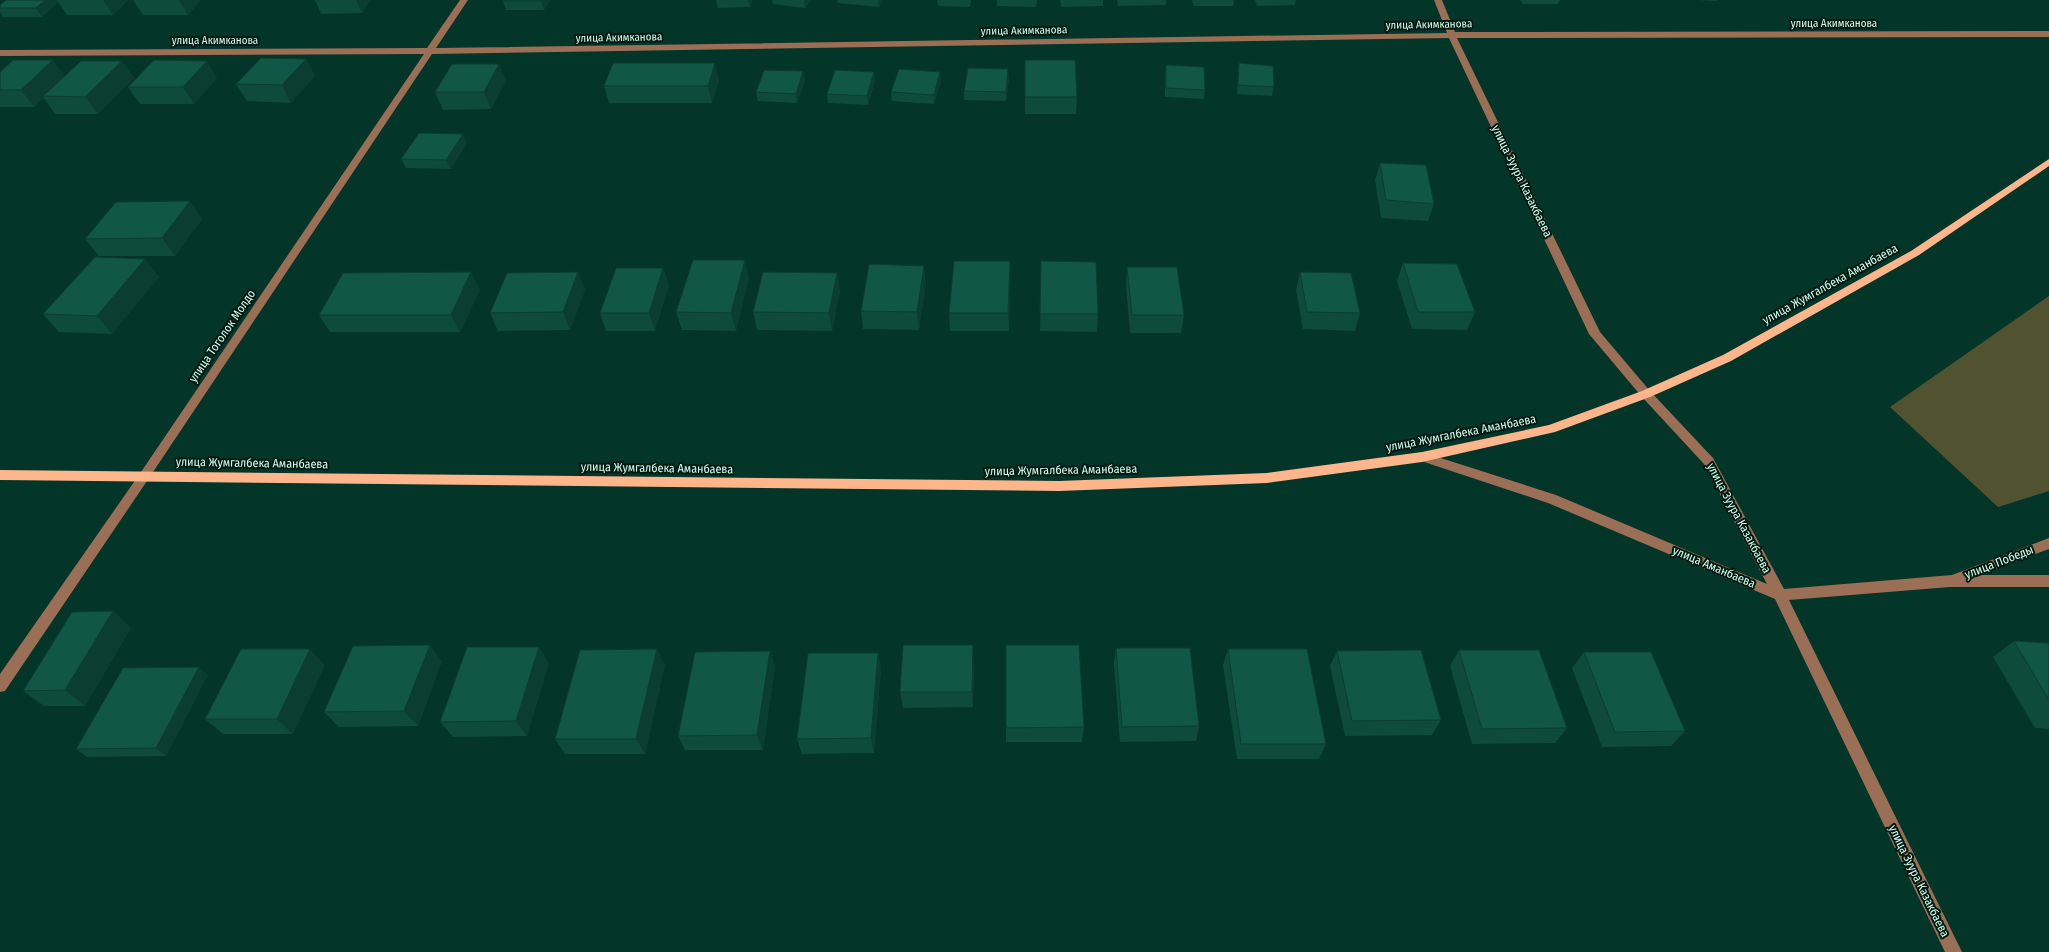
<svg xmlns="http://www.w3.org/2000/svg" width="2049" height="952" font-family="'Fira Sans Condensed',sans-serif">
	<rect width="100%" height="100%" fill="#033528"/>
	<path fill="#515330" d="M2049,296V491L1998,507L1890,407Z"/>
	<g fill="none" stroke-linecap="round" stroke-linejoin="round">
		<path fill="#9a6f56" fill-rule="evenodd" d="M460,0H468L436,48L1447,33L1434,0H1442L1455,32L2049,31V37L1457,38L1600,332L1650,391L1713,458L1784,589L1952,575L2049,538V549L1979,575H2049V587H1950L1789,600L1962,952H1945L1775,599L1548,503L1418,460L1416,457L1418,454L1422,452L1556,495L1767,584L1704,464L1642,397L1589,334L1449,38L432,54L149,478L5,691L0,692V674L141,472L424,54L0,56V50L427,48Z"/>
		<path fill="#fdb58b" fill-rule="evenodd" d="M2049,159V166L1919,255L1731,361L1650,397L1555,432L1422,462L1267,483L1059,491L0,480V470L1059,481L1267,473L1422,452L1549,425L1642,391L1723,355L1911,251Z"/>
	</g>
	<path fill="#0e4b3b" d="M6,0H128L113,15H67L58,2L42,17H3L0,12V5Z
		M133,0H201L188,15H143Z
		M315,0H370L362,13L321,14Z
		M503,0H550L544,10H506L503,1Z
		M716,0H752L750,7L718,8Z
		M772,0H811L805,8L773,4Z
		M837,0H883L879,7L838,3Z
		M937,0H971L970,7L938,6Z
		M997,0H1037L1036,7L997,6Z
		M1060,0H1103V6L1061,7Z
		M1117,0H1166V5L1118,6Z
		M1192,0H1234L1233,6H1194Z
		M1255,0H1296L1295,5L1257,6Z
		M1520,0H1560L1558,4H1523Z
		M1696,0H1718L1717,1Z
		M306,59L315,76L291,103L247,101L236,84Z
		M1025,60L1077,97L1076,114H1025Z
		M122,61L134,78L98,114H55L44,98L34,107H0V72L65,76Z
		M207,61L217,78L194,104H140L128,87Z
		M1239,63L1274,87L1272,96L1237,94L1238,72Z
		M499,64L506,81L491,109L443,110L435,92Z
		M1166,65L1205,90L1204,99L1165,97V74Z
		M803,71L805,80L797,103L758,101L756,92Z
		M1009,78L1006,101L964,100V91Z
		M719,80L712,103H609L604,86Z
		M875,81L868,105L828,103L827,94Z
		M941,81L934,104L892,101L891,92Z
		M467,143L451,169L406,168L401,159Z
		M1380,163L1434,204L1428,221L1381,218L1375,180Z
		M190,201L202,219L175,256H99L85,239Z
		M145,259L159,277L112,334L59,332L43,314Z
		M1041,261L1098,314L1097,332L1040,331Z
		M1403,263L1475,312L1467,330L1412,329L1397,281Z
		M1127,267L1184,315L1181,333H1130L1126,285Z
		M663,268L669,285L655,331H606L600,313Z
		M578,272L585,290L570,330L498,331L490,313Z
		M1300,272L1360,313L1355,331L1303,329L1296,290Z
		M749,278L736,331L682,330L676,312Z
		M1010,279L1009,331H950L949,313Z
		M926,283L919,330L863,329L861,311Z
		M480,290L460,332H330L319,315Z
		M840,291L832,331L757,330L753,312Z
		M113,611L131,628L85,706H44L23,691Z
		M2014,641L2049,643V729L2035,728L1993,657Z
		M1116,648L1199,726L1196,741L1120,742L1114,664Z
		M1228,649L1326,744L1319,759H1237L1223,665Z
		M1459,650L1567,728L1555,743L1472,744L1450,666Z
		M770,651L775,667L763,750H685L678,736Z
		M1337,651L1441,720L1432,735L1345,736L1330,666Z
		M1584,652L1685,731L1671,746L1602,747L1572,668Z
		M878,653L881,669L874,753L802,754L797,739Z
		M442,661L418,726L339,727L324,712Z
		M974,661L973,707L903,708L900,692Z
		M549,663L527,736L453,737L440,722Z
		M325,665L293,734H223L205,719Z
		M665,665L645,754H565L555,739Z
		M208,675L166,756L87,757L76,749Z
		M1084,727L1082,742H1006V728Z"/>
	<path fill="#0b3d30" d="M45,0H57L58,2L42,17L36,8Z
		M103,0H128L113,15Z
		M179,0H201L188,15Z
		M356,0H370L362,13Z
		M542,0H550L544,10L541,1Z
		M748,0H752L750,7Z
		M804,0H811L805,8Z
		M878,0H883L879,7Z
		M306,59L315,76L291,103L282,85Z
		M53,60L66,77L43,96L44,98L34,107L21,90Z
		M122,61L134,78L98,114L85,97Z
		M207,61L217,78L194,104L183,87Z
		M715,63L719,80L712,103L708,86Z
		M499,64L506,81L491,109L484,92Z
		M1008,69L1009,78L1006,101V92Z
		M803,71L805,80L797,103L796,94Z
		M874,72L875,81L868,105L867,96Z
		M940,72L941,81L934,104V95Z
		M463,134L467,143L451,169L446,160Z
		M190,201L202,219L175,256L162,238Z
		M145,259L159,277L112,334L97,316Z
		M745,260L749,278L736,331L731,313Z
		M1010,261V279L1009,331L1008,313Z
		M924,266L926,283L919,330L917,312Z
		M663,268L669,285L655,331L649,313Z
		M471,272L480,290L460,332L451,315Z
		M578,272L585,290L570,330L563,312Z
		M837,273L840,291L832,331L829,313Z
		M113,611L131,628L85,706L65,690Z
		M430,645L442,661L418,726L404,711Z
		M973,645L974,661L973,707L972,692Z
		M539,647L549,663L527,736L516,721Z
		M310,649L325,665L293,734L277,719Z
		M657,649L665,665L645,754L636,739Z
		M770,651L775,667L763,750L757,735Z
		M878,653L881,669L874,753L871,738Z
		M199,667L208,675L166,756L156,748Z"/>
	<path fill="#105745" stroke="#0b3d30" d="M6,0H45L36,8H0V5Z
		M503,0H542L541,1H503Z
		M261,58L306,59L282,85L236,84Z
		M13,60H53L21,90H0V72Z
		M154,60L207,61L183,87H128Z
		M1025,60H1075L1077,97H1025Z
		M81,61H122L85,97L43,96Z
		M613,63H715L708,86H604Z
		M1239,63L1273,66L1274,87L1238,85Z
		M452,64H499L484,92H435Z
		M1166,65L1204,67L1205,90L1166,88Z
		M968,68L1008,69L1006,92L964,91Z
		M899,69L940,72L934,95L891,92Z
		M764,70L803,71L796,94L756,92Z
		M835,70L874,72L867,96L827,94Z
		M419,133L463,134L446,160L401,159Z
		M1380,163L1426,165L1434,204L1386,200Z
		M190,201L162,238L85,239L116,202Z
		M95,257L145,259L97,316L43,314Z
		M693,260H745L731,313L676,312Z
		M954,261H1010L1008,313H949Z
		M1041,261L1096,262L1098,314H1040Z
		M1403,263L1457,264L1475,312H1418Z
		M869,264L924,266L917,312L861,311Z
		M1127,267H1177L1184,315H1132Z
		M616,268H663L649,313H600Z
		M471,272L451,315H319L343,273Z
		M578,272L563,312L490,313L507,273Z
		M763,272L837,273L829,313L753,312Z
		M1300,272L1351,273L1360,313L1307,312Z
		M113,611L65,690L23,691L72,612Z
		M2014,641L2049,643V700Z
		M430,645L404,711L324,712L353,646Z
		M903,645H973L972,692H900Z
		M1006,645H1079L1084,727L1006,728Z
		M467,647H539L516,721L440,722Z
		M1116,648H1190L1199,726L1122,727Z
		M241,649H310L277,719H205Z
		M657,649L636,739H555L580,650Z
		M1228,649H1307L1326,744H1241Z
		M1421,650L1441,720L1352,721L1337,651Z
		M1459,650H1539L1567,728L1482,729Z
		M770,651L757,735L678,736L695,652Z
		M1584,652H1651L1685,731L1615,732Z
		M808,653H878L871,738L797,739Z
		M199,667L156,748L76,749L123,668Z"/>
	<g text-anchor="middle" stroke-width="4" stroke-linejoin="round" paint-order="stroke">
		<g font-size="11" fill="#d4fdee" stroke="#011a12">
			<text x="1834" y="27">улица Акимканова</text>
			<text transform="translate(1429 24) rotate(-1)" y="4">улица Акимканова</text>
			<text transform="translate(1024 30) rotate(-1)" y="4">улица Акимканова</text>
			<text transform="translate(619 37) rotate(-1)" y="4">улица Акимканова</text>
			<text x="215" y="44">улица Акимканова</text>
		</g>
		<g font-size="12" fill="#d4fdee" stroke="#011a12">
			<text transform="translate(1522 181) rotate(64)" y="4">улица Зуура Казакбаева</text>
			<text transform="translate(1830 284) rotate(-29)" y="4">улица Жумгалбека Аманбаева</text>
			<text transform="translate(222 336) rotate(-56)" y="4">улица Тоголок Молдо</text>
			<text transform="translate(1461 433) rotate(-11)" y="4">улица Жумгалбека Аманбаева</text>
			<text transform="translate(252 463) rotate(1)" y="4">улица Жумгалбека Аманбаева</text>
			<text transform="translate(657 468) rotate(1)" y="4">улица Жумгалбека Аманбаева</text>
			<text transform="translate(1061 470) rotate(-1)" y="4">улица Жумгалбека Аманбаева</text>
			<text transform="translate(1739 518) rotate(62)" y="4">улица Зуура Казакбаева</text>
			<text transform="translate(1999 562) rotate(-21)" y="4">улица Победы</text>
			<text transform="translate(1714 567) rotate(23)" y="4">улица Аманбаева</text>
			<text transform="translate(1919 881) rotate(64)" y="4">улица Зуура Казакбаева</text>
		</g>
	</g>
</svg>
